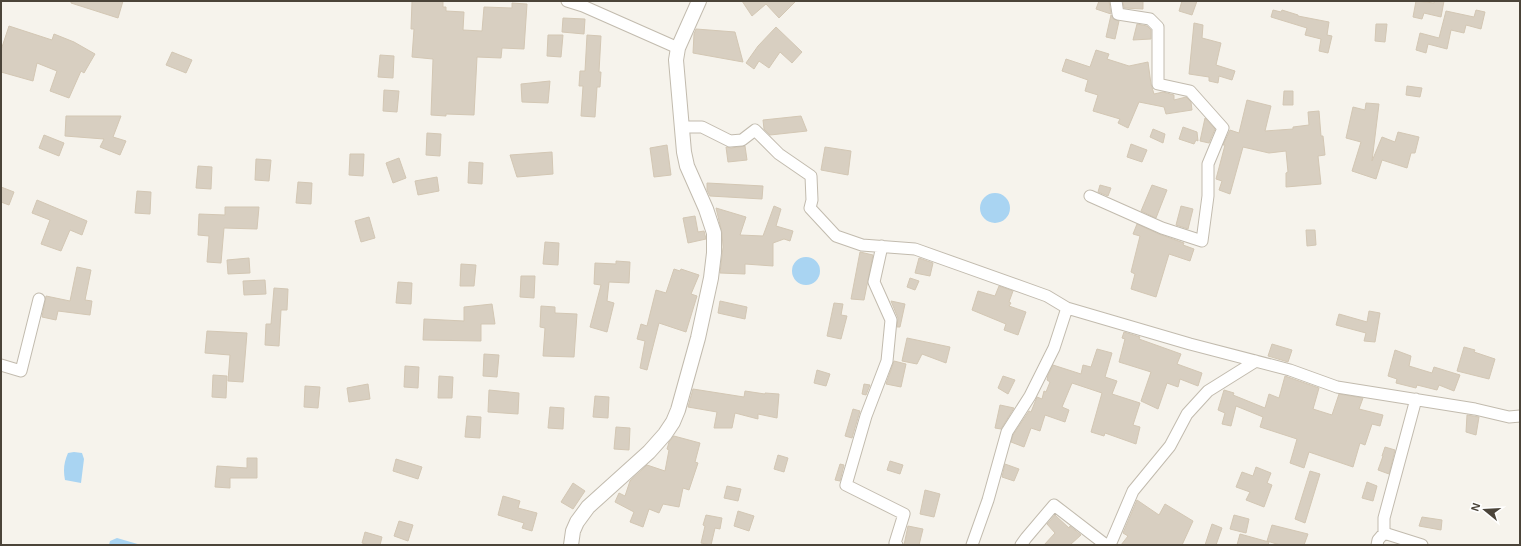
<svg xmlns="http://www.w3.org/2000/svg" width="1521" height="546" font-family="Arial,sans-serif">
	<rect width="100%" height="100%" fill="#f6f3ec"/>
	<path fill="#a9d4f2" d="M980 208a15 15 0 1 1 30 0a15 15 0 1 1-30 0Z
		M792 271a14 14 0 1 1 28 0a14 14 0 1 1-28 0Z
		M74,452L82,453L84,459L81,483L65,480C63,470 64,462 68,453Z
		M117,538L141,545H109L110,541Z"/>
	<path fill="#d8cfc1" stroke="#d3c7b4" d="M71,1H123L118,18L71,3Z
		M412,1H443V7H446V11L464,12L463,30L482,31L484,7L512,8V3L527,4L524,49L502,48L501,58L477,57L474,115L446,114V116L431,115L433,59L412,57L414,29H411Z
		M742,1H796L779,18L766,4L752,16Z
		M1099,1H1109L1111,14L1096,9Z
		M1123,1H1143V9L1124,8Z
		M1182,1H1197L1192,15L1179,11Z
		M1416,1L1434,3V1H1444L1441,17L1424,13L1422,19L1413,17Z
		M1273,10L1281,12L1282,10L1298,15V16L1329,22L1327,35L1332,36L1328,53L1319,51L1321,39L1305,35L1307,28L1271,17Z
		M1476,10L1485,12L1481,29L1466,25L1464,33L1451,30L1447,49L1428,44L1426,53L1416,50L1420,33L1439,38L1446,11L1474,17Z
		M1111,15L1113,19L1119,21L1115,39L1106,37Z
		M563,18L585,19L584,34L562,32Z
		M1194,23L1203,25L1202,38L1221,43L1216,65L1235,71L1232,80L1219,76L1218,83L1209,81V77L1189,74Z
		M1137,24L1147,26L1151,30V39L1133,40Z
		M1376,24H1387L1385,42L1375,41Z
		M9,26L52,40L54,34L74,42L95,54L84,73L81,71L69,98L50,91L57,71L37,63L33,81L1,72V50Z
		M776,27L802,52L792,63L780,52L769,68L759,61L754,69L746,63L758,46Z
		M696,29L735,32L743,62L693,53L694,34Z
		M548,35H563L561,57L547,56Z
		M587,35L601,36L599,72H601L600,87H597L595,117L581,116L583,86H579L580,71H585Z
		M1096,50L1109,54L1107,59L1129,66L1148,62L1151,84L1154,94L1163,92L1174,95V100L1186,97L1191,102L1192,110L1166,114L1164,107L1139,102L1128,128L1118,123L1120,119L1093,111L1098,95L1085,91L1088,80L1062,71L1066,59L1090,67Z
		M172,52L192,60L186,73L166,65Z
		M380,55L394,56L393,78L378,77Z
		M550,81L548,103L522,102L521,84Z
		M1407,86L1422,88L1420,97L1406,95Z
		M384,90L399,91L397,112L383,111Z
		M1284,91H1293V105H1283Z
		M1247,100L1271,106L1265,131L1293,129V127L1309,125L1308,112L1319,111L1321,136H1323L1325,155L1318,156L1321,184L1286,187V173L1288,172L1286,151L1269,153L1243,147L1230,194L1219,190L1222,181L1216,179L1225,145H1223L1230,130L1239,133Z
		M1366,103L1379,104L1372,161L1382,137L1395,142L1398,132L1419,137L1415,153H1411L1407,168L1382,160L1376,179L1352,171L1361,142L1346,138L1353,107L1365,110Z
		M66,116H121L113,137L126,141L120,155L100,147L104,139L65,136Z
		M801,116L807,131L770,135L764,129L763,120Z
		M1205,118L1215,129L1209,143L1200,141Z
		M1183,127L1197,132L1198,141L1196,140L1194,144L1179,139Z
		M1153,129L1165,134L1163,143L1150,137Z
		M427,133L441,134L440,156L426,155Z
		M44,135L64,143L59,156L39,148Z
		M1131,144L1147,150L1142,162L1127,157Z
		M667,145L671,175L654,177L650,148Z
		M745,146L747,160L728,162L726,147L731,148Z
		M825,147L851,151L848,175L821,170Z
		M552,152L553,174L517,177L510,155Z
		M350,154H364L363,176L349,175Z
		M399,158L406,178L393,183L386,163Z
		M256,159L271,160L269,181L255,180Z
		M469,162L483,163L482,184L468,183Z
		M198,166L212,167L211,189L196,188Z
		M437,177L439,191L418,195L415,181Z
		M298,182L312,183L311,204L296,203Z
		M707,183L763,186L762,199L710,196L707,190Z
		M1100,185L1111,188L1108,196L1098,192Z
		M1152,185L1167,190L1156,218L1141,211Z
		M1,187L14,192L9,205L1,202Z
		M137,191L151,192L150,214L135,213Z
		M37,200L87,221L82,235L70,230L61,251L41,244L50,220L32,213Z
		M774,206L781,209L776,226L793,231L790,241L784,239L773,243V266L745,264V274L720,273L723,247L722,233L716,208L746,217L740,235L763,236Z
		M1181,206L1193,209L1188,229L1176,225Z
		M225,207H259L257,229L224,228L221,263L207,262L209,236L198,235L199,214L225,215Z
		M695,216L698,232L704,231L706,239L688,243L683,218Z
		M369,217L375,238L361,242L355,221Z
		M1137,224L1159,234L1184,243L1183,245L1194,249L1190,261L1169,254L1156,297L1131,289L1135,274L1131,272L1140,236L1133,234Z
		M1306,230H1315L1316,245L1307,246Z
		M545,242L559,243L558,265L543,264Z
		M860,252L873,255L864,300L851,299Z
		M249,258L250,273L228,274L227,260Z
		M919,258L933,263L930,276L915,273Z
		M616,261L630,262L629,283L609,282L607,301L614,303L607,332L590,327L601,285L594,284L595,263L616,264Z
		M461,264L476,265L474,286H460Z
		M77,267L91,270L85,300L92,301L90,315L58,311L56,320L42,317L46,296L70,301Z
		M674,269L680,271L681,269L699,275L691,294L697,296L686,332L659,323L647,370L640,368L645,341L637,339L641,324L647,326L656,290L666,293Z
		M521,276H535L534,298L520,297Z
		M910,278L919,281L915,290L907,287Z
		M265,280L266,294L244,295L243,281Z
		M398,282L412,283L411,304L396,303Z
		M999,286L1013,291L1009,302L1011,303L1009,306L1026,312L1018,335L1004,330L1006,324L972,310L978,291L995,296Z
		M274,288L288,289L287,310H281L279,346L265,345L266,324H271Z
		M720,301L747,307L745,319L718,313Z
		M891,301L905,304L900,327H897L898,318Z
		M834,303L843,304L841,315L847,316L841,339L827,336Z
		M492,304L495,324H481V341L423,340L424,319L464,321V307Z
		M541,306L555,307V313L577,314L574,357L543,356L545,328L540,327Z
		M1369,311L1380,313L1375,342L1364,341L1366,333L1336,325L1339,314L1367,322Z
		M207,331L247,333L243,382L228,381L230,355L205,353Z
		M1124,332L1140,337L1139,339L1181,354L1177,364L1202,373L1198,386L1180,379L1178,387L1167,383L1158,409L1141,401L1151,372L1119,362L1125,339L1122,338Z
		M907,338L950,347L946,363L922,354L917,364L902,361Z
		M1272,344L1292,350L1288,362L1268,356Z
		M1464,347L1475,350L1474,352L1495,359L1489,379L1457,371Z
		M1097,349L1112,353L1105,377L1117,381L1112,394L1140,403L1133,425L1140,427L1136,444L1105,433L1104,436L1091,432L1102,393L1072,383L1062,407L1069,410L1065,422L1045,415L1040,431L1031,428L1024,447L1011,442L1013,435L1029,411L1031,412L1037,397L1042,399L1044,391L1046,392L1050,382L1047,380L1048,375L1053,365L1081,374L1083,365L1091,367Z
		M1395,350L1411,356L1409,366L1432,373L1434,367L1460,375L1454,391L1439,385L1437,390L1417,385L1416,388L1396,383L1397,379L1388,376Z
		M484,354L499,355L497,377L483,376Z
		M894,361L906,364L901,387L886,384Z
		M405,366L419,367L418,388L404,387Z
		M817,370L830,374L826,386L814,383Z
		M213,375L227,376L226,398L212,397Z
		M439,376L453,377L452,398H438Z
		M1003,376L1015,380L1008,394L998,388Z
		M1285,376L1319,388L1313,409L1332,415L1339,394L1363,398L1359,409L1383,415L1380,426L1372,424L1365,445L1360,443L1353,467L1309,452L1304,468L1290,463L1297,439L1260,427L1263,417L1236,406L1231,426L1222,424L1225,413L1218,410L1224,390L1234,393L1233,395L1265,408L1269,394L1279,398Z
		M368,384L370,399L349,402L347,388Z
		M864,384L870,385L866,395L862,394Z
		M305,386L320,387L318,408L304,407Z
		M693,389L744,397L745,391L765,394V393L779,394L777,418L758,414V419L735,413L732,428H714L717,412L688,407Z
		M489,390L519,393L518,414L488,412Z
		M595,396L609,397L608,418L593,417Z
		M1000,405L1014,408L1001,429L995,428Z
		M550,407L564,408L563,429L548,428Z
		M853,409L860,411L852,438L845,436Z
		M1467,415L1479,417L1476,435L1466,432Z
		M467,416L481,417L480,438L465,437Z
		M616,427L630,428L629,450L614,449Z
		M674,436L700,443L695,462L698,463L689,490L683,488L679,507L663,504L659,513L649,509L643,527L630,522L634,512L615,502L619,493L625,496L630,481L647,465L665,471L669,450L667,449L669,442Z
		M1385,447L1395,450L1389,474L1378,470L1383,456H1382Z
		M778,455L788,458L784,472L774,469Z
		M247,458H257V478H230V488L215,487L217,466L247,468Z
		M396,459L422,467L418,479L393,471Z
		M890,461L903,465L900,474L887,470Z
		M840,464L844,465L840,481L835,480Z
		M1005,464L1019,469L1014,481L1002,477Z
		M1256,467L1271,473L1267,483L1272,485L1264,507L1246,500L1250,492L1236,487L1242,472L1253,476Z
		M1310,471L1320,474L1305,523L1295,519Z
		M1367,482L1377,486L1373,501L1362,498Z
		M573,483L585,491L573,509L561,502Z
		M727,486L741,489L738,501L724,498Z
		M925,490L940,494L934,517L920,514Z
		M503,496L520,501L518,508L537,513L532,531L522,528L524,523L498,515Z
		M1137,500L1159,515L1165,504L1193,521L1182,545H1121L1128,536L1123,533Z
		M738,511L754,516L749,531L734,526Z
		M706,515L722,518L720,529L715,528L711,545L701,543L705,526L703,525Z
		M1055,515L1069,528L1070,526L1081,535L1070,545H1044L1055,533L1047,524Z
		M1234,515L1249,519L1246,533L1230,529Z
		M1422,517L1442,520L1441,530L1419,526Z
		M399,521L413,525L408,541L394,536Z
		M1212,524L1222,528L1216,545H1205Z
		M1272,525L1308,534L1304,545H1280L1267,541Z
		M908,526L923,529L919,545H904Z
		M365,532L382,537L380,545H369L362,543Z
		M1240,534L1269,542L1268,545H1237Z"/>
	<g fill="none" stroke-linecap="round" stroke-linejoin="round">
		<g stroke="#c2bbae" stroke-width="13">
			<path id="minor" d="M567,1L583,6L678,48
				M682,127H702L730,141L742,140L755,130L779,154L811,176L812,200L810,208L836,236L862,245L915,249L1047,296L1067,308L1190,344L1290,370L1337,387L1475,409L1509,417L1520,416
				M1090,196L1162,228L1202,241L1208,196V164L1223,128L1190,91L1158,84V27L1150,19L1118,14L1116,1
				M882,246L874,282L891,320L887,361L866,416L846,485L904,514L895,543L897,545
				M1,365L21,371L39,299
				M1384,533V518L1416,399
				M972,545L988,500L1007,432L1030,396L1054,348L1067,308
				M1021,545L1026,538L1054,505L1106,545
				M1110,545L1133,491L1170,446L1187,414L1208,391L1256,361
				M1377,545L1378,540L1384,533L1422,545"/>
		</g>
		<g stroke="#c2bbae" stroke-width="16">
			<path id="tertiary" d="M571,545L573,531L577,522L588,507L649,452L665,434L673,422L678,410L698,338L711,278L714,253V233L706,209L687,166L684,152L676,60L678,48L699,1"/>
		</g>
		<use href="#minor" stroke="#fff" stroke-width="11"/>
		<use href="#tertiary" stroke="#fff" stroke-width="14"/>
	</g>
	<rect width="1521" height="546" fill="none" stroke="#4b4439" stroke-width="4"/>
	<g transform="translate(1485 510) rotate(288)" stroke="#ffffff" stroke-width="3" paint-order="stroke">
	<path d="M0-3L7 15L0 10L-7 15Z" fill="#4b4439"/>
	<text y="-6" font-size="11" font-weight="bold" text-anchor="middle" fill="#4b4439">N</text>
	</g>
</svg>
